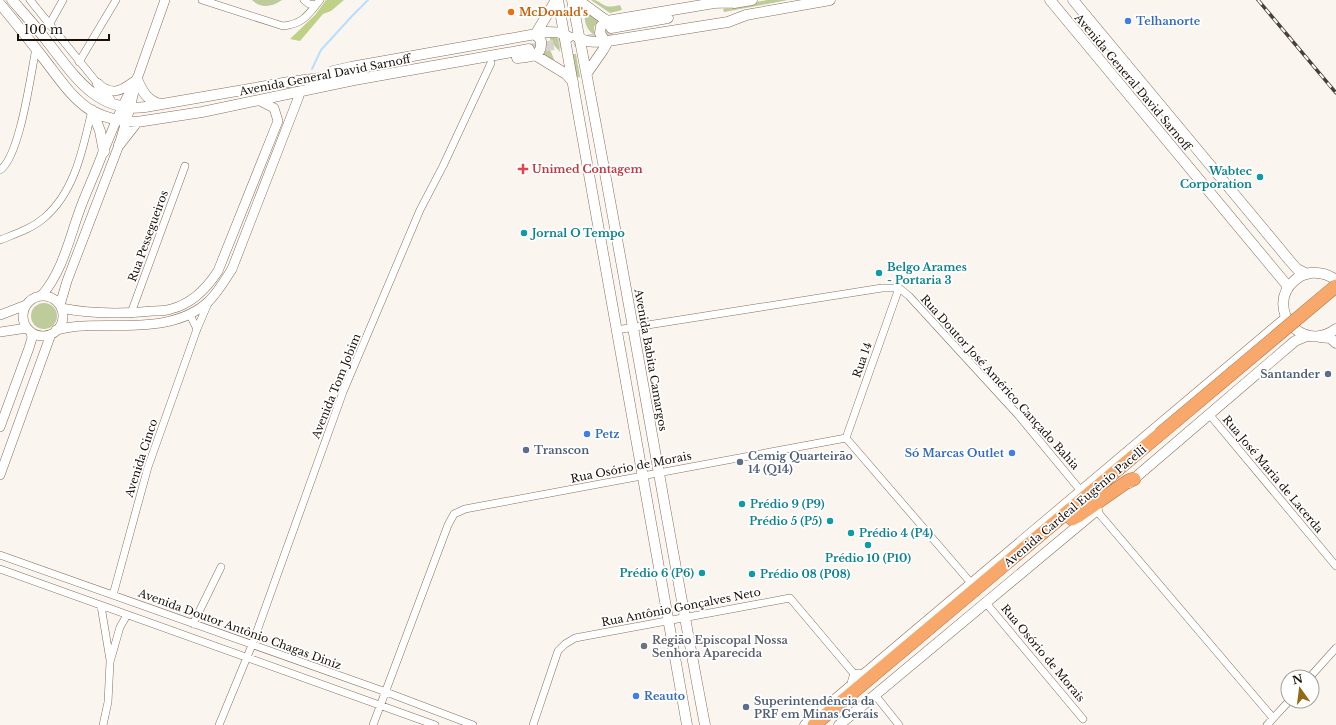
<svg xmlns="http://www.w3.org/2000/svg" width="1336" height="725" font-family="'Libre Baskerville',serif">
	<rect width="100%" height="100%" fill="#fbf5f0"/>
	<path fill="#becb9a" d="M252,0H282C272,7 261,9 252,0Z
		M591,0C598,0 598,2 604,5C609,8 615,6 620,5L622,10L610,13Z
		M767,0H788L724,12L723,9L728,7Z
		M585,9L599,19L594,27L595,35C586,31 583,18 585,9Z
		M549,35L556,37L558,39L560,52L551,42Z
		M541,36L551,52L555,62L540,53Z
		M571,54H576L580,77L575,78Z
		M31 316a13 13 0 1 1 26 0a13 13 0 1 1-26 0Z"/>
	<path fill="#bed186" d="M326,0H344L331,11L323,14L300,41L290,39L315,15Z"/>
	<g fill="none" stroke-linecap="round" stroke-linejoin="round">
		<path stroke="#b8dfff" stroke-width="2" d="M312,69L321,50L352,16L368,0"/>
		<path stroke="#d9d3cd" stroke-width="10" stroke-dasharray="10 5" stroke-linecap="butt" d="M529,49L615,35"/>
		<g stroke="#896f59" stroke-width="8">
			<path id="minor" d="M30,0L98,84
				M202,0L283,26C303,24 308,15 320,0
				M304,0L309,4L316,5
				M49,25L63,0
				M79,62L116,0
				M0,170C20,157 31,73 36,48
				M0,240C15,234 31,229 44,218C75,192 83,148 92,110
				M131,313L185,166
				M190,315L197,329
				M616,330L882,288H899L909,296L1019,416L1081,491
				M1209,414L1336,566
				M846,438L899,288
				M1096,510L1273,718
				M0,555L386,692L473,725
				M0,569L435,725
				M113,595L148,467L197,329L209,301
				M986,603L1083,719
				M101,606L110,660
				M193,624L221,567
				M1310,677L1336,648
				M875,695L899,725
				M103,725L108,702L110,662L120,627L127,615
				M219,725L252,645L343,392L420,210L443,166L491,63
				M373,725L448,525L454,514L465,509L846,438L971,583
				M533,725L558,651L565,644L575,638L790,598L855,675
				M1267,725L1289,701"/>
		</g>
		<g stroke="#896f59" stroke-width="10">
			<path id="tertiary" d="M98,84C111,95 120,92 133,82
				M42,295C62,272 69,240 79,212C86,192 96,172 103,152C113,130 119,110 132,88
				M23 316a20 20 0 1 1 40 0a20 20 0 1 1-40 0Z
				M60,305L67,281L119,145L130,108L137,79L165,0
				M61,308C91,314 123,314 153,311C159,311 166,311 171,309C191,304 207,288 218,271L278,121L274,108L260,101
				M0,315L26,305
				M56,330C65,328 74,326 83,326C125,324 176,332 209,301C218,292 225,280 232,269L299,96
				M0,332L27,328
				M0,427L29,348L32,338L31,332
				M0,475L51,334"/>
		</g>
		<g stroke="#896f59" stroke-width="11">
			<path id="secondary" d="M12,0C25,15 38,29 50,45C75,77 98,113 145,107L289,82L360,73
				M558,0L687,725
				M572,0C620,241 659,484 705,725
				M578,0L607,21L714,3L739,2
				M1050,0L1286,284L1287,290
				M1073,0L1290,261L1297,269L1307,274
				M734,3L752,0
				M0,4C15,22 30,41 44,59C58,77 72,99 92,111C106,118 121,122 137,122L202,112L354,80L529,49
				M607,21L601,26L600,33L604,40L608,41
				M611,28L668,18
				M535,35L556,0
				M576,36C585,43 596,42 608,41L728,22L746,15L830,0
				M535,55L566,74L573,82
				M517,58C526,57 541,57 541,45C542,40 539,37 535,35
				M333,71L351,67L547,32C555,32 562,32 569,37
				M587,73L603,50L608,41
				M137,79C142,91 148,102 161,104
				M98,84L110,101
				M92,110L100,131L104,152
				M119,145L137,122
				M1336,280C1328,274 1320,272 1310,273C1304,274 1298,277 1294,281C1265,306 1300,355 1336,329
				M1320,337L1330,338L1336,343
				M1129,483L1295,341L1307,336
				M805,725L852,685L855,675H863L869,670L1286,318
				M839,725L1097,510"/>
		</g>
		<g stroke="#ab7348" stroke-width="14">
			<path id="motorway" d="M1072,519L1078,516L1128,481L1134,479
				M814,725L1160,434"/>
		</g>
		<use href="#minor" stroke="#fff" stroke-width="7"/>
		<use href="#tertiary" stroke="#fff" stroke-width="9"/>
		<use href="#secondary" stroke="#fff" stroke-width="10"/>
		<use href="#motorway" stroke="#f9a86b" stroke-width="13"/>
		<g stroke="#4a4039" stroke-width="3.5">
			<path id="rail" d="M1258,0L1336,93"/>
		</g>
		<use href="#rail" stroke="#fff" stroke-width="2" stroke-dasharray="6" stroke-linecap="butt"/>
		<g stroke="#ab7348" stroke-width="14" stroke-linecap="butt">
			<path id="motorway-bridge" d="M1160,434L1336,286"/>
		</g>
		<use href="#motorway-bridge" stroke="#f9a86b" stroke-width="13"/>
	</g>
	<circle fill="#e8710a" stroke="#fff" stroke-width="1.5" cx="511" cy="12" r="4"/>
	<g fill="#3f7fe0" stroke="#fff" stroke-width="1.5">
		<circle cx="1128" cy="21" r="4"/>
		<circle cx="587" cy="434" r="4"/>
		<circle cx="1012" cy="453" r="4"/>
		<circle cx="636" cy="696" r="4"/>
	</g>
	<path fill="#e0444e" stroke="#fff" stroke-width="1.5" d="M521 163h4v4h4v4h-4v4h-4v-4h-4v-4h4z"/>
	<g fill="#0f9aa8" stroke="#fff" stroke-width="1.5">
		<circle cx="1260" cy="177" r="4"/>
		<circle cx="524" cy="233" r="4"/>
		<circle cx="879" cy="273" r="4"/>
		<circle cx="742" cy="504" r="4"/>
		<circle cx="830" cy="521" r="4"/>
		<circle cx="851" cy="533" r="4"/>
		<circle cx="868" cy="545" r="4"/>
		<circle cx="702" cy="573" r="4"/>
		<circle cx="752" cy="574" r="4"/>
	</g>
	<g fill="#5c6f8a" stroke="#fff" stroke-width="1.5">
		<circle cx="1328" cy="374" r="4"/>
		<circle cx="526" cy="450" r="4"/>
		<circle cx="740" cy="462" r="4"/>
		<circle cx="746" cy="707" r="4"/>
	</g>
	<circle fill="#6b7280" stroke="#fff" stroke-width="1.5" cx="644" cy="646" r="4"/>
	<g text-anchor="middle" stroke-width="3.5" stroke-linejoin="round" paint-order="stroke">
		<g font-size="11" font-weight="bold" fill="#c56008" stroke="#fff" text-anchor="start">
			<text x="519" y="16">McDonald's</text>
		</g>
		<g font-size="11" font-weight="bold" fill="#366cbe" stroke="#fff" text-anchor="start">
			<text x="1136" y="25">Telhanorte</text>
			<text x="595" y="438">Petz</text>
			<text x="1004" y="457" text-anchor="end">Só Marcas Outlet</text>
			<text x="644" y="700">Reauto</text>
		</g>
		<g font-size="11" fill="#1b1008" stroke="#fff">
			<text transform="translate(325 75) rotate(-11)" y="4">Avenida General David Sarnoff</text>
			<text transform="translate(1133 82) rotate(50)" y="4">Avenida General David Sarnoff</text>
			<text transform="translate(148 236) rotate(-70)" y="4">Rua Pessegueiros</text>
			<text transform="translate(651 360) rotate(80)" y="4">Avenida Babita Camargos</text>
			<text transform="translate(862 360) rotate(-71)" y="4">Rua 14</text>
			<text transform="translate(1000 382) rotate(48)" y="4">Rua Doutor José Américo Cançado Bahia</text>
			<text transform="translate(336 386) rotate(-68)" y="4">Avenida Tom Jobim</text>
			<text transform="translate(141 458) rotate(-72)" y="4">Avenida Cinco</text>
			<text transform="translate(631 467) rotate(-11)" y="4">Rua Osório de Morais</text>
			<text transform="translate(1273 474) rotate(50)" y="4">Rua José Maria de Lacerda</text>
			<text transform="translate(1075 506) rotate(-40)" y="4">Avenida Cardeal Eugênio Pacelli</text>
			<text transform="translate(681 607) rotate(-11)" y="4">Rua Antônio Gonçalves Neto</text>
			<text transform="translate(240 629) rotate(20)" y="4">Avenida Doutor Antônio Chagas Diniz</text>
			<text transform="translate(1043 653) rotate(50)" y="4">Rua Osório de Morais</text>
		</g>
		<g font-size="11" font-weight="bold" fill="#be3a42" stroke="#fff" text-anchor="start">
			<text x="532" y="173">Unimed Contagem</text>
		</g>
		<g font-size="11" font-weight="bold" fill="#0d838f" stroke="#fff" text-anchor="start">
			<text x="1252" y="175" text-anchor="end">Wabtec<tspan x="1252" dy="13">Corporation</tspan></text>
			<text x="532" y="237">Jornal O Tempo</text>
			<text x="887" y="271">Belgo Arames<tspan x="887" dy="13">- Portaria 3</tspan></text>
			<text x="750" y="508">Prédio 9 (P9)</text>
			<text x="822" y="525" text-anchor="end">Prédio 5 (P5)</text>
			<text x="859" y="537">Prédio 4 (P4)</text>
			<text x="868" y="562" text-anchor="middle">Prédio 10 (P10)</text>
			<text x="694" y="577" text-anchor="end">Prédio 6 (P6)</text>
			<text x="760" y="578">Prédio 08 (P08)</text>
		</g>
		<g font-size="11" font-weight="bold" fill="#4e5e75" stroke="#fff" text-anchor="start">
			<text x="1320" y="378" text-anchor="end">Santander</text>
			<text x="534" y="454">Transcon</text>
			<text x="748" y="460">Cemig Quarteirão<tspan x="748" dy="13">14 (Q14)</tspan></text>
			<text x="754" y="705">Superintendência da<tspan x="754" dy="13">PRF em Minas Gerais</tspan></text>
		</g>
		<g font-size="11" font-weight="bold" fill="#5b616d" stroke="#fff" text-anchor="start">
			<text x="652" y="644">Região Episcopal Nossa<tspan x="652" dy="13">Senhora Aparecida</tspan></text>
		</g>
	</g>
	<g transform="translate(1300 689) rotate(346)"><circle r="19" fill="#ffffff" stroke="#a49f9c"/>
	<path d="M0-3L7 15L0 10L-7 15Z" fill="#926a13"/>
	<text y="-6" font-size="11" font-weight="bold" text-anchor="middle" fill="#1b1008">N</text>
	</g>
	<path d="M18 34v6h91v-6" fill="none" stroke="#1b1008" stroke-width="2"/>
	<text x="24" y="34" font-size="12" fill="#1b1008" stroke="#ffffff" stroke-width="3" paint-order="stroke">100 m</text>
</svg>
